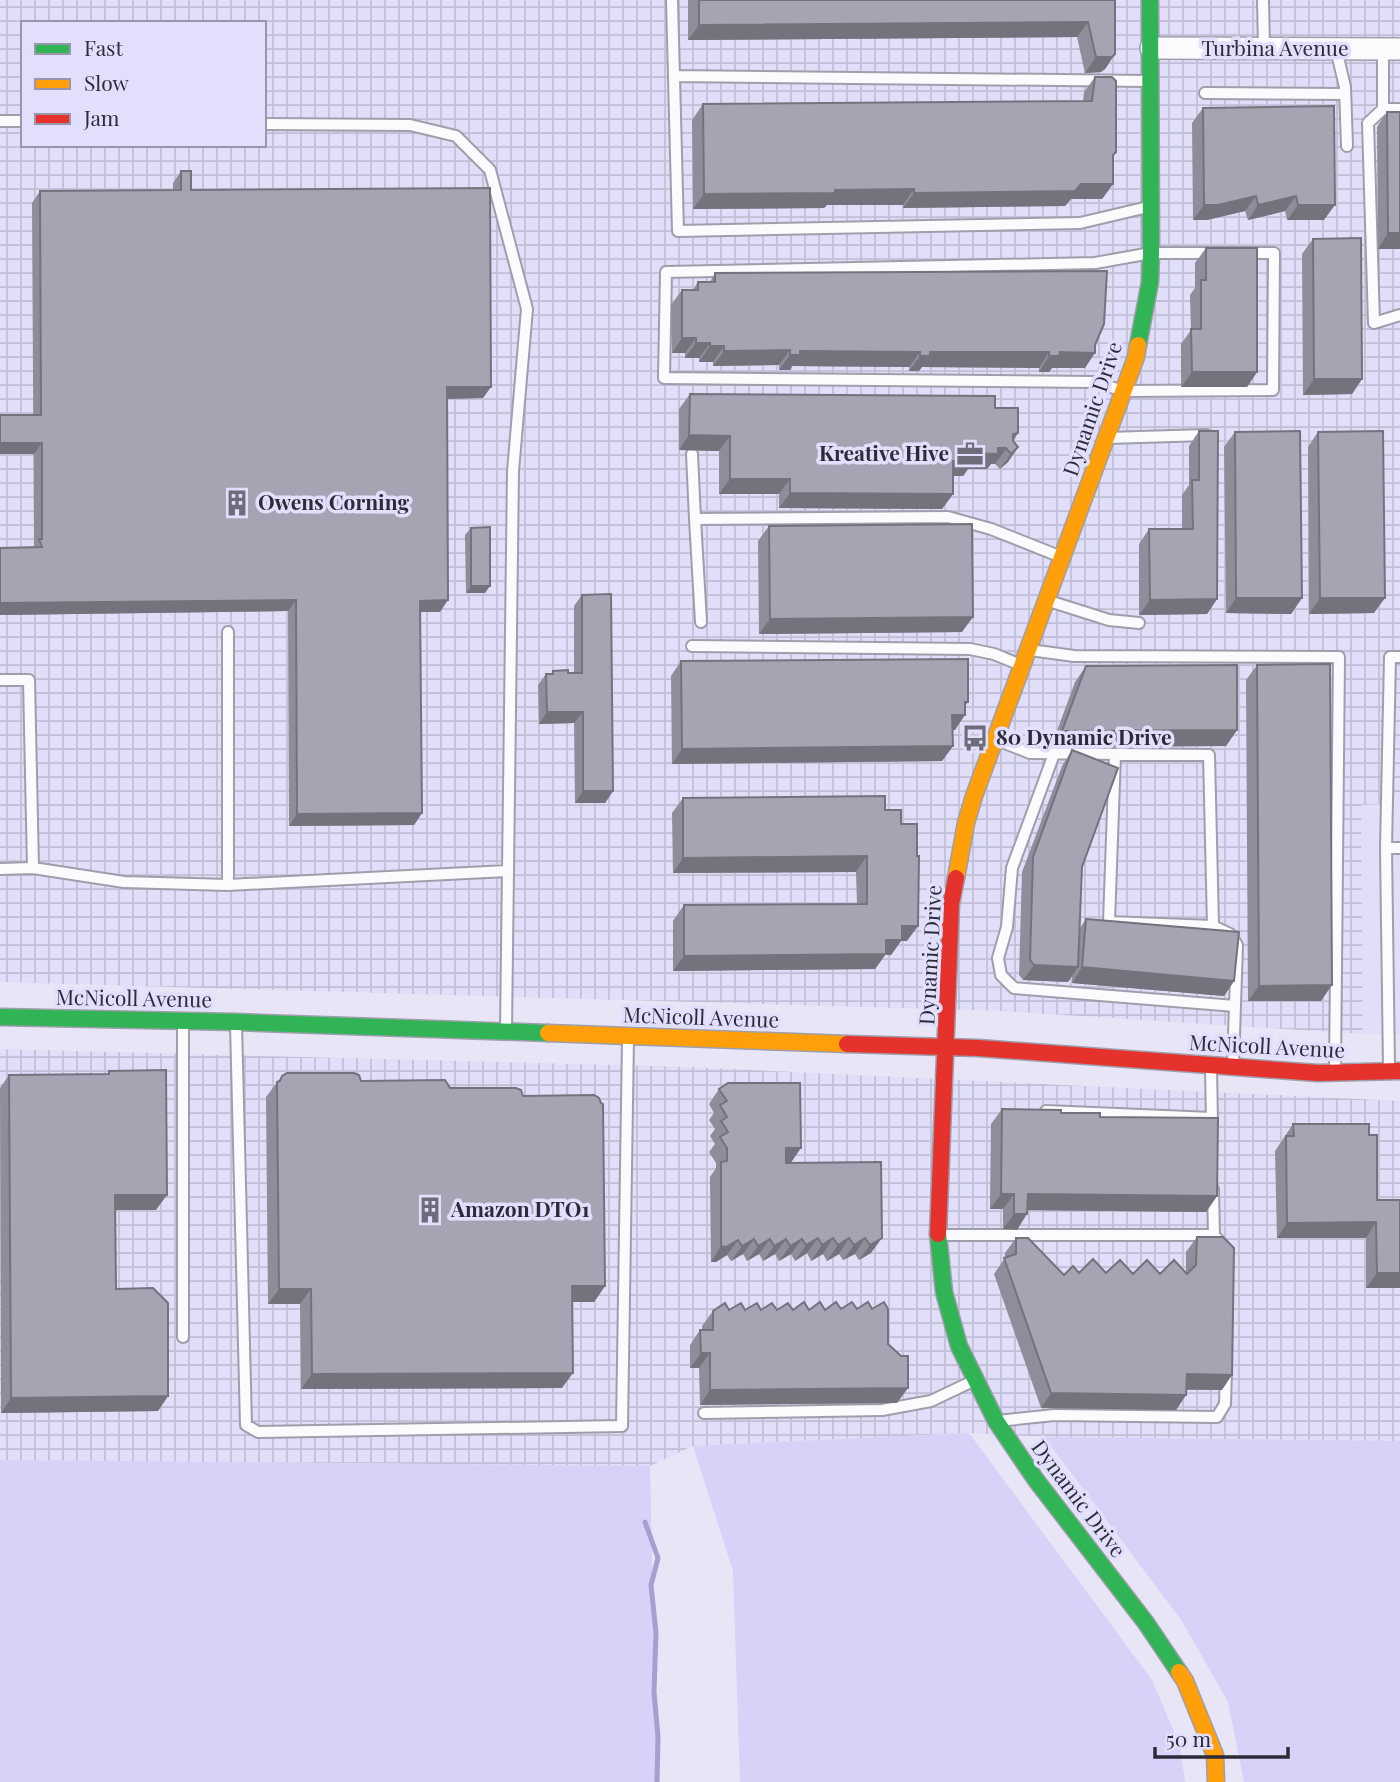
<svg xmlns="http://www.w3.org/2000/svg" width="1400" height="1782" font-family="'Playfair Display',serif">
	<defs>
		<pattern id="industrial-grid" width="8" height="8" patternUnits="userSpaceOnUse" patternTransform="scale(1.75)"><rect width="8" height="8" fill="#e0def9"/><path d="M0 4h8M4 0v8" fill="none" stroke="#c0bfd6"/></pattern>
	</defs>
	<rect width="100%" height="100%" fill="#e7e5f6"/>
	<path fill="#e0def9" d="M1361,804H1400V1034H1363Z"/>
	<path fill="url(#industrial-grid)" fill-rule="evenodd" d="M0,0H1400V804L1361,805L1363,1034L1002,1011L0,982ZM23,23H264V145H23Z
		M0,1049L689,1067L1400,1101V1441L1044,1437L969,1433L693,1446L650,1466L0,1460Z"/>
	<path fill="#d6d2f8" d="M969,1433L1152,1680L1180,1746L1185,1782H740L733,1571L693,1446Z
		M1044,1437L1400,1441V1782H1244L1228,1702L1182,1621Z
		M0,1460L650,1466L657,1782H0Z"/>
	<g fill="none" stroke-linecap="round" stroke-linejoin="round">
		<path stroke="#a69fd0" stroke-width="5" d="M645,1522L658,1558L651,1585L656,1633L654,1692L658,1737L657,1782"/>
		<g stroke="#9f9eab" stroke-width="14">
			<path id="lane" d="M672,0L678,231L1080,223L1148,207
				M1263,0L1264,48
				M1336,49L1345,87L1347,146
				M1383,49V109H1400
				M674,76L1147,81
				M1205,93L1345,94
				M1383,109L1368,123L1374,323L1400,315
				M0,121H23
				M264,124L410,125L456,136L490,170L527,309L513,471L506,1030
				M1151,253H1274L1273,390L1124,391L1094,382L664,378L666,272L1095,263Z
				M1108,438L1206,435
				M692,454L695,519
				M1049,601L1109,620L1139,623
				M701,622L695,519L948,517L991,529L1059,556
				M228,632V885
				M692,646L970,649L994,654L1021,665
				M1030,650L1074,656L1339,657L1335,1070
				M0,680H29L33,868
				M997,740L1030,753L1209,755L1213,926L1230,934L1237,945L1233,1065
				M1054,754L1012,868L1007,927L998,958L1001,975L1014,988L1235,1006
				M1115,754L1109,922L1213,926
				M1386,848L1390,657H1400
				M0,869L33,868L124,882L228,885L507,871
				M183,1022V1337
				M236,1024L246,1425L258,1432L622,1426L628,1039
				M1211,1067L1212,1124
				M1389,1068L1386,848H1400
				M1046,1111L1212,1118
				M1213,1189L1214,1235
				M941,1235H1214L1224,1247
				M704,1413L882,1410L931,1401L973,1381
				M998,1421L1054,1415L1217,1417L1225,1404L1226,1370"/>
		</g>
		<g stroke="#9f9eab" stroke-width="24">
			<path id="street" d="M1151,48L1400,49"/>
		</g>
		<g stroke="#9f9eab" stroke-width="19">
			<path id="fast" d="M1138,345L1150,282L1151,253L1150,0
				M0,1017L236,1022L548,1033
				M938,1234L944,1292L959,1346L996,1421L1036,1480L1146,1623L1179,1672"/>
		</g>
		<g stroke="#9f9eab" stroke-width="19">
			<path id="slow" d="M956,878L966,823L974,796L1136,357L1138,345
				M548,1033L847,1044
				M1179,1672L1185,1681L1215,1755L1216,1782"/>
		</g>
		<g stroke="#9f9eab" stroke-width="19">
			<path id="jam" d="M847,1044L978,1048L1318,1073L1400,1071
				M938,1234L951,904L956,878"/>
		</g>
		<use href="#lane" stroke="#fbfbfe" stroke-width="10"/>
		<use href="#street" stroke="#fbfbfe" stroke-width="21"/>
		<use href="#fast" stroke="#30b455" stroke-width="16"/>
		<use href="#slow" stroke="#ff9f0a" stroke-width="16"/>
		<use href="#jam" stroke="#e5322d" stroke-width="16"/>
	</g>
	<path fill="#8f8d99" d="M688,0H1115V54L1105,69L1101,72L1085,73L1077,37L688,40Z
		M1095,77L1113,156V184L1102,199H1071L1065,206L903,208V205H827L824,208L693,209L692,120L703,104L1083,102L1084,92Z
		M1203,108L1324,220H1287L1285,211L1248,220L1245,211L1207,220H1193L1192,123Z
		M1387,112L1400,249H1378L1377,127Z
		M181,171L191,190L483,398L447,399L440,612H420L422,813L414,825L289,826L288,611L0,615V548H33L34,546L32,203L40,191L173,190V183Z
		M1313,239L1362,379L1352,394L1303,395L1302,254Z
		M1206,248L1257,372L1247,387H1181V344L1191,330L1190,295L1195,288V263Z
		M1107,271L1085,368H1052L1049,372H1039V368L922,367L919,371H909V367L792,366L790,370H779V365L713,366V362H699V358H685V353H672L671,305L682,290H693L698,282H710L715,273Z
		M690,394L995,408L1018,433L1013,441L1018,447L1008,462L1000,469L995,464H991L987,469H968L963,476H953V494L942,509L779,508V494H719V451L679,450V409Z
		M1199,431L1217,599L1207,614L1139,615V544L1149,529H1182V495L1189,485V446Z
		M1235,432L1302,598L1291,614L1226,613L1224,447Z
		M1318,432L1374,613L1309,614L1308,447Z
		M769,526L962,632L759,634L758,541Z
		M471,528L485,593H466L465,535Z
		M582,595L613,791L605,803H575L574,723L539,724L538,685L546,674H551L553,671L574,673V606Z
		M681,661L965,706L955,730H952L953,746L942,761L672,764L671,676Z
		M1257,665L1321,1001H1248L1246,680Z
		M1086,666L1237,730L1226,746L1051,747L1075,682Z
		M1072,750L1082,867L1080,928L1086,919L1234,981L1224,996L1072,983V976L1068,982L1023,980L1019,975L1022,872L1062,766Z
		M683,798L885,810L907,941H901L891,955H885L875,969L673,971V921L684,905L857,904L856,872L673,873L672,813Z
		M109,1071L156,1210H115L116,1289L168,1396L158,1411L1,1413L0,1088L9,1075L107,1074Z
		M282,1076L450,1088L605,1286L594,1302H572L562,1388L301,1389L300,1304H268L266,1097Z
		M719,1089L791,1163L881,1162L871,1253L859,1260L855,1254L843,1260L839,1254L827,1261L823,1254L811,1261L807,1253L795,1261L791,1254L779,1261L775,1254L763,1261L759,1254L747,1261L743,1254L731,1261L727,1255L716,1262H711L710,1177L716,1168V1163L709,1152L715,1144L710,1136L715,1129L709,1120L714,1113L709,1104Z
		M1002,1109L1061,1113L1100,1117L1217,1196L1206,1212L1027,1210L1017,1230L1003,1229V1209H990L991,1124Z
		M1293,1124L1369,1135L1377,1200L1400,1288H1366V1238H1277L1275,1151Z
		M1197,1237L1222,1390H1186V1395L1176,1410L1041,1408L994,1274L1005,1258V1253L1016,1238L1064,1275L1079,1273L1160,1274L1186,1272V1252Z
		M857,1309L888,1344L897,1403L700,1405L699,1368H690V1345L700,1330H702V1326L713,1311Z"/>
	<path fill="#74737d" d="M1088,22L1077,37L688,40L699,25Z
		M1115,54L1105,69L1101,72L1085,73L1096,57Z
		M1081,184H1113L1102,199H1071L1065,206L903,208L914,193Z
		M914,189L903,205H827L824,208L693,209L704,194L835,190Z
		M1256,196L1245,211L1207,220H1193L1204,205Z
		M1296,196L1285,211L1248,220L1258,205Z
		M1298,205H1335L1324,220H1287Z
		M1388,233H1400V249H1378Z
		M682,338H696L685,353H672Z
		M696,343H710L699,358H685Z
		M710,346H724L713,362H699Z
		M790,350L779,365L713,366L724,351Z
		M800,351L920,352L909,367L792,366L790,370H779L790,355Z
		M930,352H1049L1039,368L922,367L919,371H909L920,356Z
		M1060,352L1095,353L1085,368H1052L1049,372H1039L1049,356Z
		M1192,372H1257L1247,387H1181Z
		M1314,379H1362L1352,394L1303,395Z
		M447,387H491L483,398L439,399Z
		M1018,433L995,464H991L987,469H968L963,476H942L953,461L974,453L998,448L1013,434Z
		M689,435L730,436L719,451L679,450Z
		M0,443H42L34,454H0Z
		M1018,447L1008,462L1000,469L1011,454Z
		M730,479H790L779,494H719Z
		M790,493L953,494L942,509L779,508Z
		M471,586H490L485,593H466Z
		M1236,598H1302L1291,614L1226,613Z
		M1320,598H1385L1374,613L1309,614Z
		M1217,599L1207,614L1139,615L1150,600Z
		M296,600L288,611L0,615V603Z
		M448,600L440,612H412L420,601Z
		M973,617L962,632L759,634L770,619Z
		M965,702H968L959,715H965L955,730H942L952,715Z
		M547,712H583L574,723L539,724Z
		M1237,730L1226,746L1051,747L1062,731Z
		M953,746L942,761L672,764L682,749Z
		M583,791H613L605,803H575Z
		M422,813L414,825L289,826L297,814Z
		M867,856L856,872L673,873L683,858Z
		M902,926H918L907,941H901L891,955H885L875,969L673,971L684,956L886,940Z
		M1034,965L1078,967L1068,982L1023,980Z
		M1082,967L1234,981L1224,996L1072,983Z
		M1332,985L1321,1001H1248L1259,986Z
		M786,1148H801L790,1164H775Z
		M1001,1194H1014L1003,1209H990Z
		M1028,1194L1217,1196L1206,1212L1017,1210Z
		M115,1195H167L156,1210H104Z
		M1014,1214H1027L1017,1230L1003,1229Z
		M1376,1222L1366,1238H1277L1287,1223Z
		M818,1238L807,1253L795,1261L806,1245Z
		M833,1238L823,1254L811,1261L822,1245Z
		M849,1238L839,1254L827,1261L838,1245Z
		M865,1238L855,1254L843,1260L854,1245Z
		M882,1238L871,1253L859,1260L870,1245Z
		M754,1239L743,1254L731,1261L742,1246Z
		M770,1239L759,1254L747,1261L758,1246Z
		M786,1239L775,1254L763,1261L774,1246Z
		M802,1239L791,1254L779,1261L790,1246Z
		M738,1240L727,1255L716,1262H711L721,1246Z
		M1377,1273H1400V1288H1366Z
		M572,1286H605L594,1302H561Z
		M279,1289H311L300,1304H268Z
		M701,1353H710L699,1368H690Z
		M573,1373L562,1388L301,1389L312,1374Z
		M1187,1374L1232,1375L1222,1390L1176,1389Z
		M908,1388L897,1403L700,1405L710,1390Z
		M1051,1393L1186,1395L1176,1410L1041,1408Z
		M168,1396L158,1411L1,1413L11,1398Z"/>
	<path fill="#a6a4b2" stroke="#74737d" stroke-width="2" d="M699,0H1115V54L1112,57H1096L1088,22L699,25Z
		M1095,77H1112L1116,81V152L1113,155V184H1081L1075,191L914,193V189L835,190V193L704,194L703,104L1092,101Z
		M1334,106L1335,205H1298L1296,196L1258,205L1256,196L1218,205H1204L1203,108Z
		M1387,112H1400V233H1388Z
		M181,171H191V190L490,188L491,387H447L448,600L420,601L422,813L297,814L296,600L0,603V548L42,547L39,539H42V443H0V415H41L40,191L181,190Z
		M1361,238L1362,379H1314L1313,239Z
		M1206,248H1257V372H1192L1191,329H1201V280H1206Z
		M1107,271L1104,324L1095,345V353L1060,352L1059,356H1049V352H930V356H920V352L800,351V355H790V350L724,351V346H710V343H696V338H682V290H698V282H715V273Z
		M690,394L995,396V408H1018V433L1013,434V441L1018,447L1011,454L1006,448H998V454L974,453L973,461H953V494L790,493V479H730V436L689,435Z
		M1199,431H1218L1217,599L1150,600L1149,529H1193L1192,480H1199Z
		M1300,431L1302,598H1236L1235,432Z
		M1383,431L1385,598H1320L1318,432Z
		M972,524L973,617L770,619L769,526Z
		M490,527V586H471V528Z
		M611,594L613,791H583V712H547L546,674H553V671L568,670V673H582V595Z
		M968,659V702H965V715H952L953,746L682,749L681,661Z
		M1330,664L1332,985L1259,986L1257,665Z
		M1237,665V730L1062,731L1086,666Z
		M1072,750L1118,768L1082,867L1078,967L1034,965L1030,960L1033,857Z
		M885,796V810H901V824H917V856H919L918,926H902V940H886V954L684,956V905L867,904V856L683,858V798Z
		M1086,919L1239,932L1234,981L1082,967Z
		M166,1070L167,1195H115L116,1289L153,1288L168,1303V1396L11,1398L9,1075L109,1074V1071Z
		M287,1073H354L359,1075L361,1081L445,1080L450,1088H516L521,1090L523,1096L594,1095L599,1098L601,1103L603,1104L605,1286H572L573,1373L312,1374L311,1289H279L277,1082L280,1081L282,1076Z
		M728,1083H800L801,1148H786V1163L881,1162L882,1238L870,1245L865,1238L854,1245L849,1238L838,1245L833,1238L822,1245L818,1238L806,1245L802,1239L790,1246L786,1239L774,1246L770,1239L758,1246L754,1239L742,1246L738,1240L726,1247L721,1246V1162L727,1161V1148L720,1137L728,1132L721,1121L727,1117L720,1105L727,1101L719,1089Z
		M1002,1109L1061,1110V1113H1100V1117L1218,1118L1217,1196L1028,1194L1027,1214H1014V1194H1001Z
		M1293,1124H1369V1135H1377V1200H1400V1273H1377L1376,1222L1287,1223L1286,1136H1294Z
		M1197,1237H1223L1234,1248L1232,1375L1187,1374L1186,1395L1051,1393L1004,1258L1016,1254V1238H1028L1064,1275L1073,1266L1079,1273L1093,1259L1106,1273L1120,1260L1133,1274L1147,1260L1160,1274L1174,1260L1187,1274L1196,1265Z
		M804,1302L809,1310L820,1302L825,1310L836,1302L841,1309L852,1302L857,1309L868,1302L872,1309L884,1302L888,1309V1344L901,1356H908V1388L710,1390V1353H701L700,1330H713V1311L725,1303L729,1310L741,1303L745,1310L757,1303L761,1310L772,1303L777,1310L788,1303L793,1310Z"/>
	<defs>
		<g id="office-bare" transform="scale(2.1)"><path d="M-6-3h4V-5.5h4V-3h4V5H-6ZM-1-4.5V-3h2v-1.5ZM-6 0V1H6V0Z" fill="#6d6c7a" stroke="#e2dffc" stroke-width="2.5" paint-order="stroke"/></g>
		<g id="building-bare" transform="scale(2.1)"><path d="M-4-6H4V6H1V3H-1V6H-4ZM-2.5-4.3h1.7v1.8h-1.7ZM.8-4.3h1.7v1.8H.8ZM-2.5-1h1.7V.8h-1.7ZM.8-1h1.7V.8H.8Z" fill="#6d6c7a" stroke="#e2dffc" stroke-width="2.5" paint-order="stroke"/></g>
		<g id="bus-bare" transform="scale(2.1)"><path d="M-5-6H5V4H4V6H2V4H-2V6H-4V4H-5ZM-3.5-4V0h7V-4ZM-3.5 1.2v1.5H-2V1.2ZM2 1.2v1.5H3.5V1.2Z" fill="#6d6c7a" stroke="#e2dffc" stroke-width="2.5" paint-order="stroke"/></g>
	</defs>
	<g fill-rule="evenodd">
		<use href="#office-bare" x="970" y="454"/>
		<use href="#building-bare" x="237" y="503"/>
		<use href="#bus-bare" x="975" y="738"/>
		<use href="#building-bare" x="430" y="1210"/>
	</g>
	<g text-anchor="middle" stroke-width="7" stroke-linejoin="round" paint-order="stroke">
		<g font-size="21" fill="#2c2b38" stroke="#e2dffc">
			<text x="1275" y="56">Turbina Avenue</text>
			<text transform="translate(1093 409) rotate(-71)" y="7">Dynamic Drive</text>
			<text transform="translate(931 955) rotate(-87)" y="7">Dynamic Drive</text>
			<text transform="translate(134 999) rotate(1)" y="7">McNicoll Avenue</text>
			<text transform="translate(701 1018) rotate(2)" y="7">McNicoll Avenue</text>
			<text transform="translate(1267 1047) rotate(3)" y="7">McNicoll Avenue</text>
			<text transform="translate(1078 1499) rotate(53)" y="7">Dynamic Drive</text>
		</g>
		<g font-size="21" font-weight="bold" fill="#2c2b38" stroke="#e2dffc" text-anchor="start">
			<text x="949" y="461" text-anchor="end">Kreative Hive</text>
			<text x="258" y="510">Owens Corning</text>
			<text x="996" y="745">80 Dynamic Drive</text>
			<text x="451" y="1217">Amazon DTO1</text>
		</g>
	</g>
	<rect x="21" y="21" width="245" height="126" fill="#e2dffc" stroke="#9997ae" stroke-width="2"/>
	<rect x="35" y="44" width="35" height="10" fill="#30b455" stroke="#9997ae" stroke-width="2"/>
	<text x="84" y="56" font-size="21" fill="#2c2b38">Fast</text>
	<rect x="35" y="79" width="35" height="10" fill="#ff9f0a" stroke="#9997ae" stroke-width="2"/>
	<text x="84" y="91" font-size="21" fill="#2c2b38">Slow</text>
	<rect x="35" y="114" width="35" height="10" fill="#e5322d" stroke="#9997ae" stroke-width="2"/>
	<text x="84" y="126" font-size="21" fill="#2c2b38">Jam</text>
	<path d="M1155 1747v10h133v-10" fill="none" stroke="#2c2b38" stroke-width="3.5"/>
	<text x="1166" y="1747" font-size="21" fill="#2c2b38" stroke="#e2dffc" stroke-width="5" paint-order="stroke">50 m</text>
</svg>
